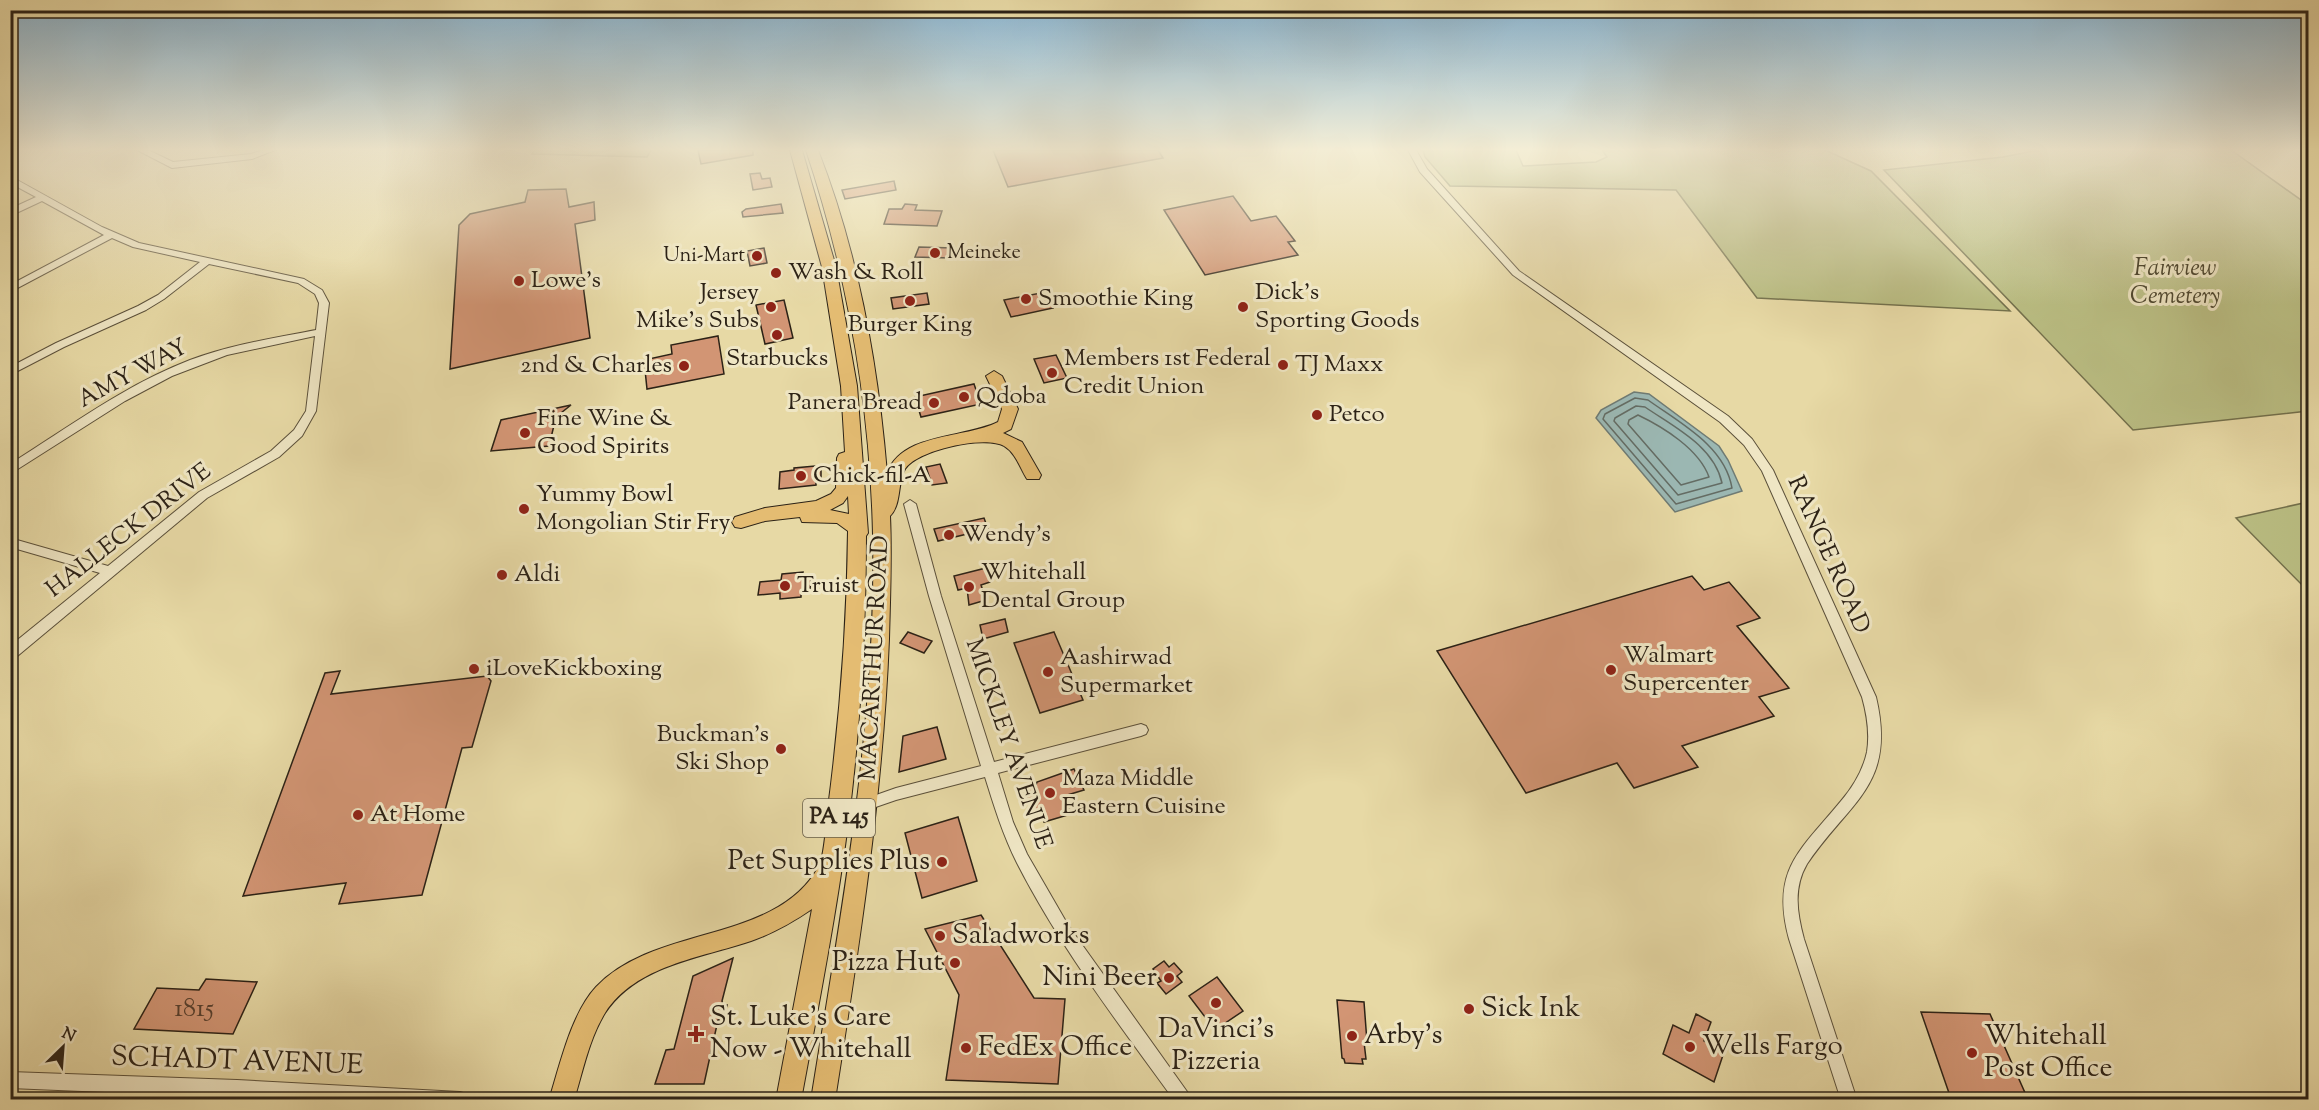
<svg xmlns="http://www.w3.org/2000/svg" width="2319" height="1110" font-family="'Sorts Mill Goudy',serif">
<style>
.green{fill:#babe83;stroke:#73704c;stroke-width:1.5}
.water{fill:#9bb7b2;stroke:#6f7b74;stroke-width:1.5}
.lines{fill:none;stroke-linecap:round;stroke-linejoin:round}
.shore{stroke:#646c64;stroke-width:1.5}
.building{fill:#d29574;stroke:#2c2216;stroke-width:1.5}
.minor-casing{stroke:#5b503a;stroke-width:2}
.highway-casing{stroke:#2c2216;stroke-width:2}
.minor{fill:#efe6c4;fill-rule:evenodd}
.highway{fill:#e4bc72;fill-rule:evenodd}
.poi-dot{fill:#8f2418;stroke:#efe6c4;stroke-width:2}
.labels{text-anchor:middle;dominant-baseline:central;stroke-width:6;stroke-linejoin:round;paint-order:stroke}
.far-poi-label{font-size:20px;fill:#2c2216;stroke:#efe6c4;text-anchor:start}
.shield{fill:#efe6c4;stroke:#665d4a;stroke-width:1.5}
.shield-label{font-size:22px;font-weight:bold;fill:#2c2216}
.park-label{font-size:24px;font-style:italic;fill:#504931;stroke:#efe6c4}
.poi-label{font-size:24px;fill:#2c2216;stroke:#efe6c4;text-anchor:start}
.street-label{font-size:24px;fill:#2c2216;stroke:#efe6c4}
.near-number-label{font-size:26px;fill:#563f2e}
.near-poi-label{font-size:28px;fill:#2c2216;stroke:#efe6c4;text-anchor:start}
.near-street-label{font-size:28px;fill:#2c2216;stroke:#efe6c4}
</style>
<rect width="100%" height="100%" fill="#e7d9a5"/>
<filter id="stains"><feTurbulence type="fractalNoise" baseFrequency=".00333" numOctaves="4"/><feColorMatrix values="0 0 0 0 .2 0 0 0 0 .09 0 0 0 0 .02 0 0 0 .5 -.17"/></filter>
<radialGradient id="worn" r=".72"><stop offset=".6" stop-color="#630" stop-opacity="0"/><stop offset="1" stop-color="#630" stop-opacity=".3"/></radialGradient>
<!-- green -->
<g class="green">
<path d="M535,150H651L647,157L532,154Z"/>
<path d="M1423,150H1516L1523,166L1596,162L1607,157L1602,150H1825L1871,171L2010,311L1757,298L1676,190L1450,186L1425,157Z"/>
<path d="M2038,150H2231L2308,205V411L2133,430L1884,170L2003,157Z"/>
<path d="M2308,502V591L2236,518Z"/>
</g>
<!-- water -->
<path class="water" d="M1634,392L1649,394L1719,446L1728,460L1742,491L1675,512L1596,418L1601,410Z"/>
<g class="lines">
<!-- shore -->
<g class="shore">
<path d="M1635,398L1648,400C1680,423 1725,446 1732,488L1676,504L1603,419L1605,414Z"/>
<path d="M1636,406L1645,407C1674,427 1714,446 1722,483L1678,495L1614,421L1615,418Z"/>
<path d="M1638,415C1663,427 1699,449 1709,477L1681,485L1628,424L1629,420Z"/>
</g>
</g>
<!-- building -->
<g class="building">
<path d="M698,150H753V155L701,164Z"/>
<path d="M993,150H1158L1163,158L1008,187Z"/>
<path d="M760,173L762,179L770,178L772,187L753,190L750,174Z"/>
<path d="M894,181L896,190L845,199L842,190Z"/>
<path d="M566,189L569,207L594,202L595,220L575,224L590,338L450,369L459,225L470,214L525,202L528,190Z"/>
<path d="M1233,196L1251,221L1276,216L1295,241L1288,242L1298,255L1205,275L1164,210Z"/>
<path d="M781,204L783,213L743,217L742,212L746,209Z"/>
<path d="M905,204L917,205L915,210L942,211L937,226L884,224L889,209H902Z"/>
<path d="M919,247L953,248L951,258L915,257Z"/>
<path d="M764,248L767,263L750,266L747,251Z"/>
<path d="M1046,292L1053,308L1011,317L1004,300Z"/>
<path d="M927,293L929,304L893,309L891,298Z"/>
<path d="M784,300L793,338L765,344L756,305Z"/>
<path d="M718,336L724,374L647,389L644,360L672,354L671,345Z"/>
<path d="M1056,355L1067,378L1044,383L1034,359Z"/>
<path d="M974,384L981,404L921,417L915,397Z"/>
<path d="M571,405L556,417L549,446L491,451L501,420Z"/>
<path d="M940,464L947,483L932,485L926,467Z"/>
<path d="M815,466L816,470L821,469V481L816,482V485L779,489L780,472L794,470V468Z"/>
<path d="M984,518L988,529L938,541L934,529Z"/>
<path d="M986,568L990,582L981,585L986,600L969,605L967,588L958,590L954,576Z"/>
<path d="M803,572L802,577L808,576V579H811L810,589L807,592L801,593V597L780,599V593L758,595L760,582L781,580L782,574Z"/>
<path d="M1692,576L1704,590L1729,582L1760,618L1737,626L1789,688L1759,697L1774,716L1682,746L1698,767L1634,788L1617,763L1526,793L1437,651Z"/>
<path d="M1005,619L1008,632L983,639L980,625Z"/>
<path d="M908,632L932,641L924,653L900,643Z"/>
<path d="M1054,632L1083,700L1040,713L1014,643Z"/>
<path d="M340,671L331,694L487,676L491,681L472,747L462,748L422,895L339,904L346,883L243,896L325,673Z"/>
<path d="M937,727L946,759L899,772L903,736Z"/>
<path d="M1074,769L1084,790L1064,796L1071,814L1044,822L1042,815L1034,817L1024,789L1036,785L1037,782Z"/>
<path d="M958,817L977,881L922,898L905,833Z"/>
<path d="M981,915L1034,998L1065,999L1058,1084L946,1080L959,995L925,929Z"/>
<path d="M733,958L722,1001L723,1005H727L723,1019L718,1020L704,1084H655L666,1050L674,1049L693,976Z"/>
<path d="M1164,961L1169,967L1174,963L1182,972L1177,976L1182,982L1166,994L1157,983L1161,981L1153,969Z"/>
<path d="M1217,977L1243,1011L1215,1030L1189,996Z"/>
<path d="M206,979L257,982L233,1034L134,1029L157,988L199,990Z"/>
<path d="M1337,1000L1364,1002L1367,1042H1364L1366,1059H1362L1363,1064L1345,1063L1344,1059L1342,1058Z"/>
<path d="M1921,1012L1990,1014L2026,1095L1949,1093Z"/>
<path d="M1696,1014L1711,1022L1704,1041L1724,1052L1714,1082L1663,1054L1673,1025L1689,1033Z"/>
</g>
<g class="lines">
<!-- minor casing -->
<g class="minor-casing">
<g id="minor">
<path d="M137,150H148L173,162L251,154L263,150H275L252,159L172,168Z"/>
<path d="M1408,150H1416L1427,169L1519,271L1728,416L1752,439L1773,470L1876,697C1897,786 1849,801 1807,864C1793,888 1797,913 1804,939L1857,1100H1841L1789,939C1770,869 1801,850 1841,801C1853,787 1863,770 1867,752C1870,733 1867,715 1862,697L1762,471L1744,445L1720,422L1513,275L1420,172Z"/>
<path d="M10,176L102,227L139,243L304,279L322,290L329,303L316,411L302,436L279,457L207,498L15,658L10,659V646L100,573L10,547V538L108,566L199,492L271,451L294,430L306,411L315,336L227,355L172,376L125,401L10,474V464C69,427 125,385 190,360C230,345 274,338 316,330L319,303L315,294L298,283L209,264L164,299L146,310L64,347L10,375V367L56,343L138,306L158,295L200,262L133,247L112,238L10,292V285L104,235L42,201L10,216V209L36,197L10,183Z"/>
<path d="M910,500L916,504L941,596L994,762L1141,724L1146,726L1148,730L1146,734L1141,736L998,773L1013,822L1027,854L1068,925L1193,1100H1174C1118,1023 1060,947 1017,863C1003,835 994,806 985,777L896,800L867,810L862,808L860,804L862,800L896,788L981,766L929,596L904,504Z"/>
<path d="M10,1072L237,1080L460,1092L466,1094L468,1100H298L10,1088Z"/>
</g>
</g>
<!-- highway casing -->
<g class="highway-casing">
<g id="highway">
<path d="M790,150H802L836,267L857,386L868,533L866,536C866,605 863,672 857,741C847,861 823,981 801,1100H776L812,909C793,922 774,933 751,941C701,958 636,965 605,1013C589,1039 583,1071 574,1100H549C560,1065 571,1014 596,987C655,924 777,944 819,866C825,854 826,823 828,808C840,716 847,624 848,531L837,523L802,522L800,517L765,521L741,528L735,527L732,522L735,517L765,508L816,501L831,494L836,488L837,458L839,454L845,452L841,386L822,267ZM848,496L849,514L830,510L843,503Z"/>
<path d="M806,150H818C858,252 878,364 887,473C903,432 964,439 998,422L1002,409L986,376L994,371L1002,376L1018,409L1011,429L1003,433L1022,442L1041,475L1039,479H1027C1020,468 1016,453 1004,446C985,435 917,450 905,469C897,483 902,504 890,516C892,557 890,598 889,639C883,794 859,947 835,1100H811C841,913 877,723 873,534C870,403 847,273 806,150Z"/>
</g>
</g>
<!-- minor -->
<use href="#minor" class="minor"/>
<!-- highway -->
<use href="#highway" class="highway"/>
</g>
<!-- sky -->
<linearGradient id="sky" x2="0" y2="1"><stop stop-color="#89b5d2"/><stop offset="0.49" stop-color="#f4eed6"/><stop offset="1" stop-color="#f4eed6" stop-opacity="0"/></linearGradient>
<rect width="2319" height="305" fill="url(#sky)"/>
<!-- markers -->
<g class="poi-dot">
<circle cx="935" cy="253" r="6"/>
<circle cx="757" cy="256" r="6"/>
<circle cx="776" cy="273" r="6"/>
<circle cx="519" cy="281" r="6"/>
<circle cx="1026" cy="299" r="6"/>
<circle cx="910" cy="301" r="6"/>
<circle cx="771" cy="307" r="6"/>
<circle cx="1243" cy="307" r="6"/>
<circle cx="777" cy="335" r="6"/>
<circle cx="1283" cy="365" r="6"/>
<circle cx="684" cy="366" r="6"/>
<circle cx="1052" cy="373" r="6"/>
<circle cx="964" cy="397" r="6"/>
<circle cx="934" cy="403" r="6"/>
<circle cx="1317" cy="415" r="6"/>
<circle cx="525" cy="433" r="6"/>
<circle cx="801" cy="476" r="6"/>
<circle cx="524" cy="509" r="6"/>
<circle cx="949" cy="535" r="6"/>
<circle cx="502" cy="575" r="6"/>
<circle cx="785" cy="586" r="6"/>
<circle cx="969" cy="587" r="6"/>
<circle cx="474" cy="669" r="6"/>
<circle cx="1611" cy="670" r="6"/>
<circle cx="1048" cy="672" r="6"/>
<circle cx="781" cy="749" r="6"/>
<circle cx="1050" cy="793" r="6"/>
<circle cx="358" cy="815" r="6"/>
<circle cx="942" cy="862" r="6"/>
<circle cx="940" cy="936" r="6"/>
<circle cx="955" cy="963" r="6"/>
<circle cx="1169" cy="978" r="6"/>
<circle cx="1216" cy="1003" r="6"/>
<circle cx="1469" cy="1009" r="6"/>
<path d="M693 1025h6v6h6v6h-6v6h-6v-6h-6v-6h6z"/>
<circle cx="1352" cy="1036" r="6"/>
<circle cx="1690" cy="1047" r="6"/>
<circle cx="966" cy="1048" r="6"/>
<circle cx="1972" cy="1053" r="6"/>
</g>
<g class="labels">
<!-- far-poi labels -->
<g class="far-poi-label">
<text x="947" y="253">Meineke</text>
<text x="745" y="256" text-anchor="end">Uni-Mart</text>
</g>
<!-- shield labels -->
<rect class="shield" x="803" y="799" width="72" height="38" rx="4.5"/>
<g class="shield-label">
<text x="839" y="818">PA 145</text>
</g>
<!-- park labels -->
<g class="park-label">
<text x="2175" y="269">Fairview<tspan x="2175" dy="28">Cemetery</tspan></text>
</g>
<!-- poi labels -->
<g class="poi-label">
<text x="788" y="273">Wash &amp; Roll</text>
<text x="531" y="281">Lowe's</text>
<text x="759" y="293" text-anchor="end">Jersey<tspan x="759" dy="28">Mike's Subs</tspan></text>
<text x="1255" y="293">Dick's<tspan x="1255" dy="28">Sporting Goods</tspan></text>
<text x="1038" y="299">Smoothie King</text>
<text x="910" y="325" text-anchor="middle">Burger King</text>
<text x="777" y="359" text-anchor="middle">Starbucks</text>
<text x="1064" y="359">Members 1st Federal<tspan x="1064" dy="28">Credit Union</tspan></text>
<text x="1295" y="365">TJ Maxx</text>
<text x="672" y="366" text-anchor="end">2nd &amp; Charles</text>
<text x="976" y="397">Qdoba</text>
<text x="922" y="403" text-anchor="end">Panera Bread</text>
<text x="1329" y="415">Petco</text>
<text x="537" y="419">Fine Wine &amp;<tspan x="537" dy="28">Good Spirits</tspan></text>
<text x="813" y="476">Chick-fil-A</text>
<text x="536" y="495">Yummy Bowl<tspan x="536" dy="28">Mongolian Stir Fry</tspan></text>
<text x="961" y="535">Wendy's</text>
<text x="981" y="573">Whitehall<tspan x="981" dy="28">Dental Group</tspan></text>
<text x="514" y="575">Aldi</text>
<text x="797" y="586">Truist</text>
<text x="1623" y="656">Walmart<tspan x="1623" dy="28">Supercenter</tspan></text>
<text x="1060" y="658">Aashirwad<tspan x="1060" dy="28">Supermarket</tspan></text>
<text x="486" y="669">iLoveKickboxing</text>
<text x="769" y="735" text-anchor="end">Buckman's<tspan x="769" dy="28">Ski Shop</tspan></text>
<text x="1062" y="779">Maza Middle<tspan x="1062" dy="28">Eastern Cuisine</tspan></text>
<text x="370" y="815">At Home</text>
</g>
<!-- street labels -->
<g class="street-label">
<text transform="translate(133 374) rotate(-28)">AMY WAY</text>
<text transform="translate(129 531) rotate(-38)">HALLECK DRIVE</text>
<text transform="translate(1828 555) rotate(66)">RANGE ROAD</text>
<text transform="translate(875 658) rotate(-87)">MACARTHUR ROAD</text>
<text transform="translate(1008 744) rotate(71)">MICKLEY AVENUE</text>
</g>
<!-- near-number labels -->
<g class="near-number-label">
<text x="194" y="1009">1815</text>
</g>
<!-- near-poi labels -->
<g class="near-poi-label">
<text x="930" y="862" text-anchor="end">Pet Supplies Plus</text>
<text x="952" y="936">Saladworks</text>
<text x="943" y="963" text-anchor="end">Pizza Hut</text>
<text x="1157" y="978" text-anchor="end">Nini Beer</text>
<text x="1481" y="1009">Sick Ink</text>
<text x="710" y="1018">St. Luke's Care<tspan x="710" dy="32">Now - Whitehall</tspan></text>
<text x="1216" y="1030" text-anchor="middle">DaVinci's<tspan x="1216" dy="32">Pizzeria</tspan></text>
<text x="1364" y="1036">Arby's</text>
<text x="1984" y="1037">Whitehall<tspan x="1984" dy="32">Post Office</tspan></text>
<text x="1702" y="1047">Wells Fargo</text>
<text x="978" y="1048">FedEx Office</text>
</g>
<!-- near-street labels -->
<g class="near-street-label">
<text transform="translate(237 1062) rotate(2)">SCHADT AVENUE</text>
</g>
</g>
<!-- margin -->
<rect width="2319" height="1110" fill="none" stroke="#e7d9a5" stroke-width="36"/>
<rect x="12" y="12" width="2295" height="1086" fill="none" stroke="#2c2216" stroke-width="3"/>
<rect x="18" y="18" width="2283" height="1074" fill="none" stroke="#2c2216" stroke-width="1.5"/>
<!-- north arrow -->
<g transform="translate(63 1047) rotate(25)" stroke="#efe6c4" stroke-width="4.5" paint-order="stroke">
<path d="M0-4.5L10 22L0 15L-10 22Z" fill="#2c2216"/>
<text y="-9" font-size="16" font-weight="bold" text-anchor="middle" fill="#2c2216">N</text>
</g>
<rect width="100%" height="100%" filter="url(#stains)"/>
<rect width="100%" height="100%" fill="url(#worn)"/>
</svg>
